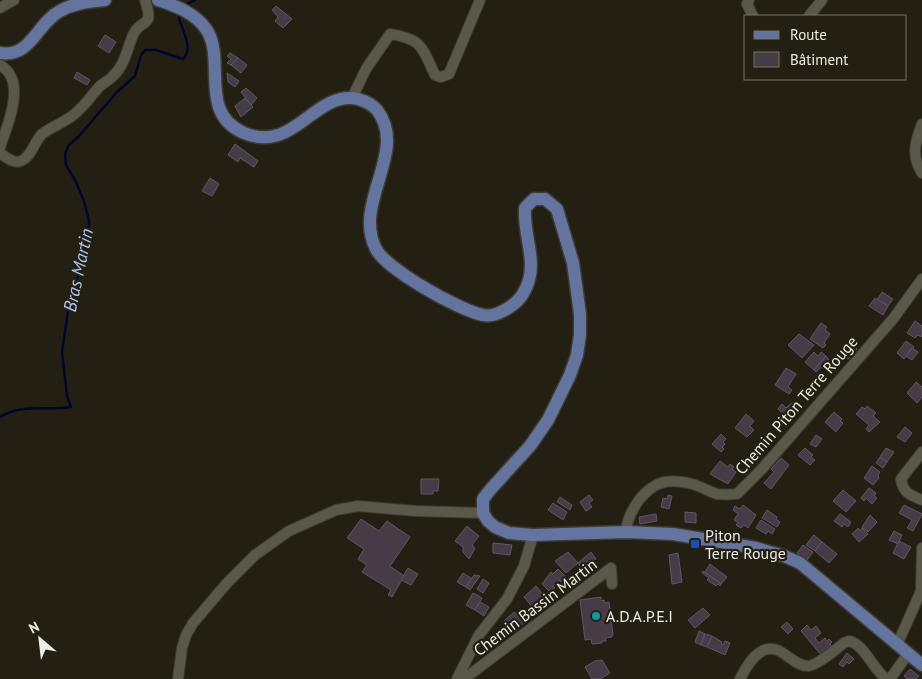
<svg xmlns="http://www.w3.org/2000/svg" width="922" height="679" font-family="'PT Sans',sans-serif">
<style>
.lines{fill:none;stroke-linecap:round;stroke-linejoin:round}
.stream{stroke:#00052d;stroke-width:2.5}
.building{fill:#463c48;stroke:#605662}
.minor-casing{stroke:#3e3b34;stroke-width:12}
.major-casing{stroke:#3e3b34;stroke-width:15}
.minor{stroke:#5a5849;stroke-width:10}
.major{stroke:#65749e;stroke-width:12}
.transit-dot{fill:#1a4fb4;stroke:#232013;stroke-width:2}
.culture-dot{fill:#0f9aa8;stroke:#232013;stroke-width:2}
.labels{text-anchor:middle;dominant-baseline:central;stroke-width:4.5;stroke-linejoin:round;paint-order:stroke}
.street-label{font-size:16px;fill:#eeede4;stroke:#232013}
.poi-label{font-size:16px;fill:#eeede4;stroke:#232013;text-anchor:start}
.water-label{font-size:18px;font-style:italic;fill:#b0c7f4;stroke:#232013}
</style>
<rect width="100%" height="100%" fill="#232013"/>
<g class="lines">
<!-- stream -->
<g class="stream">
<path d="M185,5L195,0"/>
<path d="M0,417C22,403 47,411 71,407L67,396L62,352L68,311L88,242L89,221L84,201L75,180L66,165L65,154L69,145L79,136L117,92L135,76L141,55L145,50H156L183,59C194,49 182,30 179,18L180,14"/>
</g>
</g>
<!-- building -->
<g class="building">
<path d="M276,6L292,19L283,28L275,21L278,17L272,10Z"/>
<path d="M105,35L116,42L109,53L98,46Z"/>
<path d="M230,53L238,58L231,65L227,63L231,59L227,56Z"/>
<path d="M238,58L247,65L241,73L231,65Z"/>
<path d="M77,72L90,80L87,85L74,78Z"/>
<path d="M227,73L239,81L235,87L228,82Z"/>
<path d="M246,88L257,98L251,105L241,92Z"/>
<path d="M245,98L253,107L241,117L235,106Z"/>
<path d="M235,144L258,161L254,167L240,158L238,162L228,155Z"/>
<path d="M210,178L219,184L212,196L202,191Z"/>
<path d="M882,292L893,299L888,306L877,300Z"/>
<path d="M875,298L888,306L883,315L869,306Z"/>
<path d="M915,321L922,326V335L921,337L918,335L915,338L907,333Z"/>
<path d="M821,323L827,327L825,330L830,334L824,343L826,345L823,348L810,339Z"/>
<path d="M799,334L814,345L802,358L788,345Z"/>
<path d="M849,341L857,349L848,359L839,351Z"/>
<path d="M906,341L914,347L904,359L897,353Z"/>
<path d="M912,348L918,352L912,360L906,356Z"/>
<path d="M814,352L818,356L821,352L826,356L814,370L805,362Z"/>
<path d="M826,356L829,360L816,372L814,370Z"/>
<path d="M786,368L796,374L788,387L792,390L789,394L775,385Z"/>
<path d="M916,382L922,387V397L917,403L907,393Z"/>
<path d="M793,402L800,407L797,410L795,408L787,417L778,409L782,404L786,408Z"/>
<path d="M867,406L876,413L873,416L880,422L869,432L866,429L869,425L856,414L862,407L865,409Z"/>
<path d="M834,412L842,419L840,421L843,423L836,432L825,422Z"/>
<path d="M746,414L754,421L750,426L754,430L747,437L735,428Z"/>
<path d="M905,427L912,433L905,442L897,437Z"/>
<path d="M721,434L726,439L723,442L725,444L722,447L724,449L721,452L712,444Z"/>
<path d="M816,435L822,439L816,447L810,444Z"/>
<path d="M805,448L813,455L811,457L815,460L810,465L798,455Z"/>
<path d="M886,448L894,452L887,462L880,457Z"/>
<path d="M880,457L887,462L883,468L876,463Z"/>
<path d="M781,458L789,465L771,489L764,483L774,472L771,469Z"/>
<path d="M720,461L728,467L730,464L734,467L732,469L736,472L728,484L710,474Z"/>
<path d="M872,466L880,472L878,475L879,478L873,485L864,478Z"/>
<path d="M421,479H439L438,491H433V494H421Z"/>
<path d="M869,488L876,493L874,496L877,498L872,504L866,498L864,501L861,498Z"/>
<path d="M843,490L856,501L846,512L833,501Z"/>
<path d="M589,495L593,500L589,503L592,507L586,511L580,502Z"/>
<path d="M668,495L672,496L669,509L661,507L663,498L667,499Z"/>
<path d="M560,497L572,505L570,510L557,502Z"/>
<path d="M553,503L567,512L563,520L548,510Z"/>
<path d="M743,505L756,515L748,528L744,525L741,528L736,525L738,522L734,520L738,514L733,510L735,506L740,509Z"/>
<path d="M904,505L922,514L913,531L907,528L912,520L899,513Z"/>
<path d="M767,510L777,517L776,519L780,522L777,527L762,518Z"/>
<path d="M685,512L696,513V523L685,522Z"/>
<path d="M656,514L657,521L640,524L639,517Z"/>
<path d="M840,514L851,522L848,527L844,524L842,527L834,521Z"/>
<path d="M870,515L877,522L868,532L862,527Z"/>
<path d="M361,519L379,531L387,521L410,537L390,566L404,576L392,597L388,595L391,590L362,572L367,565L358,559L364,549L347,538Z"/>
<path d="M761,520L775,529L772,534L768,531L766,534L756,528Z"/>
<path d="M467,526L479,536L472,545L475,548L469,559L463,552V547L455,541Z"/>
<path d="M858,528L860,531L862,528L868,534L859,542L852,534Z"/>
<path d="M894,531L902,535L898,544L889,540Z"/>
<path d="M814,535L822,542L815,551L806,545Z"/>
<path d="M899,541L911,547L904,559L893,553Z"/>
<path d="M822,542L837,554L829,563L815,551Z"/>
<path d="M493,543L512,545L510,555L493,553Z"/>
<path d="M803,545L813,552L807,560L797,553Z"/>
<path d="M568,552L578,563L566,573L555,561Z"/>
<path d="M591,552L596,559L583,570L578,563Z"/>
<path d="M678,553L682,582L672,584L669,555Z"/>
<path d="M710,564L727,577L721,584L705,572Z"/>
<path d="M408,568L418,574L411,585L401,580Z"/>
<path d="M558,569L566,577L561,582L559,580L553,586L555,588L550,592L542,584L551,572L553,574Z"/>
<path d="M703,571L721,584L720,586L718,584L716,586L707,580L709,578L702,573Z"/>
<path d="M463,573L472,579L466,587L457,582Z"/>
<path d="M474,575L480,576L470,590L466,587Z"/>
<path d="M483,579L489,583L483,593L477,589Z"/>
<path d="M536,586L547,599L535,610L524,597Z"/>
<path d="M473,593L482,598L475,610L466,605Z"/>
<path d="M601,597V601L604,600L605,603L609,602L613,635H612V637L605,638L606,641H602V643L592,644L591,639L585,640L580,600Z"/>
<path d="M480,602L489,607L484,616L475,610Z"/>
<path d="M703,608L710,615L695,628L688,620Z"/>
<path d="M514,612L518,615L521,612L528,619L513,632L504,621Z"/>
<path d="M787,622L793,629L788,634L781,627Z"/>
<path d="M807,625L811,630L816,626L821,633L815,638L819,643L825,638L827,641L829,639L832,642L830,644L832,647L822,656L801,631Z"/>
<path d="M699,631L705,634L701,645L695,642Z"/>
<path d="M705,634L712,636L707,647L701,645Z"/>
<path d="M712,636L722,642L721,644L723,645L725,641L730,643L725,655L707,647Z"/>
<path d="M847,653L854,659L849,664L847,662L843,667L839,664Z"/>
<path d="M602,660L610,673L600,679H592L585,667L595,661Z"/>
<path d="M910,669L919,676L916,679H907L904,676Z"/>
</g>
<g class="lines">
<!-- minor casing -->
<g class="minor-casing">
<g id="minor">
<path d="M749,0L747,4L753,16"/>
<path d="M0,8L14,0"/>
<path d="M809,16L822,0"/>
<path d="M0,65C3,67 7,70 9,73C22,92 7,127 0,147"/>
<path d="M352,98L366,69L390,34C423,39 422,48 435,75L441,77L449,74L480,0"/>
<path d="M922,124C915,142 911,156 922,173"/>
<path d="M0,153C5,157 14,164 21,161C32,156 34,142 42,134C51,127 63,123 72,116C82,109 90,98 98,88C102,83 109,81 113,76C125,65 127,49 133,35C141,17 155,30 145,0"/>
<path d="M922,452L901,479C903,493 910,495 922,500"/>
<path d="M626,532C626,522 633,508 639,500C654,481 668,478 692,484C700,486 708,491 717,494C723,495 731,494 737,494L761,470L893,319L922,279"/>
<path d="M897,645L921,591L922,548"/>
<path d="M178,679L182,648L186,635L193,623L227,583L255,555L289,531L336,510L358,506L416,511L483,513"/>
<path d="M457,679L479,635L507,599L524,566L533,535"/>
<path d="M464,679L611,568L612,584"/>
<path d="M740,679C746,667 757,647 773,649C779,649 785,655 790,658C796,662 801,666 808,666C818,665 836,649 844,643L849,641C864,644 873,669 886,679"/>
<path d="M890,679L908,654"/>
</g>
</g>
<!-- major casing -->
<g class="major-casing">
<g id="major">
<path d="M158,0C176,6 195,13 206,29C227,59 197,113 244,133C256,138 268,139 281,134C306,125 327,92 358,99C365,101 372,104 377,110C409,151 352,203 376,249C386,269 460,311 483,315C497,318 518,304 524,292C540,264 523,238 525,208L534,199H545L557,209L573,263L580,314V335L577,355L570,375L548,420L530,446L490,490L483,499V513L488,521L495,527L509,533L533,535L626,532L673,534L756,548L784,556L800,563L922,665"/>
<path d="M0,53C31,58 37,23 60,11C74,3 89,2 105,0"/>
</g>
</g>
<!-- minor -->
<use href="#minor" class="minor"/>
<!-- major -->
<use href="#major" class="major"/>
</g>
<!-- markers -->
<rect class="transit-dot" x="690" y="539" width="10" height="10" rx="2.5"/>
<circle class="culture-dot" cx="596" cy="616" r="5"/>
<g class="labels">
<!-- street labels -->
<g class="street-label">
<text transform="translate(796 405) rotate(-49)">Chemin Piton Terre Rouge</text>
<text transform="translate(535 607) rotate(-37)">Chemin Bassin Martin</text>
</g>
<!-- poi labels -->
<g class="poi-label">
<text x="705" y="535">Piton<tspan x="705" dy="18">Terre Rouge</tspan></text>
<text x="606" y="616">A.D.A.P.E.I</text>
</g>
<!-- water labels -->
<g class="water-label">
<text transform="translate(78 270) rotate(-78)">Bras Martin</text>
</g>
</g>
<!-- legend -->
<rect x="744" y="15" width="162" height="65" fill="#232013" stroke="#747267"/>
<rect x="754" y="31" width="25" height="8" fill="#65749e" stroke="#747267"/>
<text x="790" y="40" font-size="15" fill="#eeede4">Route</text>
<rect x="754" y="52" width="25" height="15" fill="#463c48" stroke="#747267"/>
<text x="790" y="65" font-size="15" fill="#eeede4">Bâtiment</text>
<!-- north arrow -->
<g transform="translate(40 639) rotate(332)" stroke="#232013" stroke-width="4" paint-order="stroke">
<path d="M0-4L9 19L0 12L-9 19Z" fill="#eeede4"/>
<text y="-8" font-size="14" font-weight="bold" text-anchor="middle" fill="#eeede4">N</text>
</g>
</svg>
